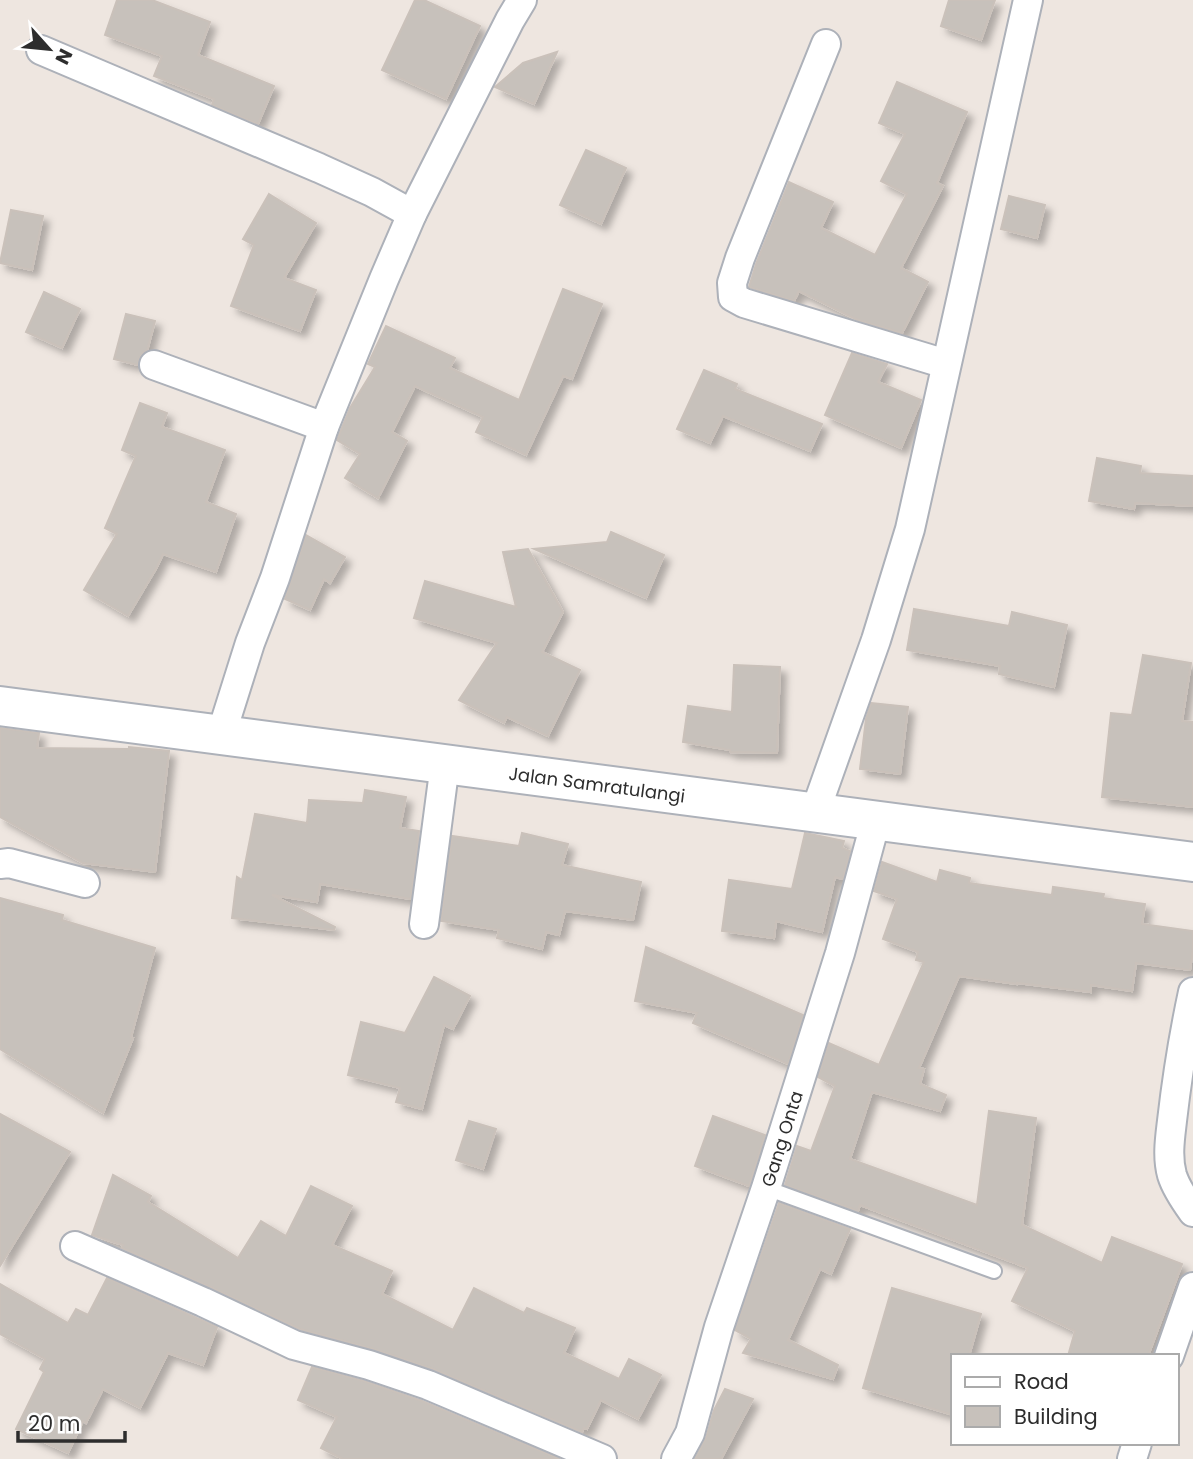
<svg xmlns="http://www.w3.org/2000/svg" width="1193" height="1459" font-family="Poppins,sans-serif">
<style>
.building{fill:#c7c1bb;stroke:#cac1ba;stroke-width:2;filter:url(#shadow)}
.lines{fill:none;stroke-linecap:round;stroke-linejoin:round}
.service-casing{stroke:#adb1b9;stroke-width:18}
.minor-casing{stroke:#adb1b9;stroke-width:32}
.secondary-casing{stroke:#adb1b9;stroke-width:42}
.service{stroke:#fff;stroke-width:14}
.minor{stroke:#fff;stroke-width:28}
.secondary{stroke:#fff;stroke-width:38}
.labels{text-anchor:middle;dominant-baseline:central;stroke-width:6;stroke-linejoin:round;paint-order:stroke}
.street-label{font-size:18px;fill:#2d2d2d;stroke:#fff}
</style>
<defs>
<filter id="shadow"><feDropShadow dx="6" dy="6" stdDeviation="3.5" flood-color="#0004"/></filter>
</defs>
<rect width="100%" height="100%" fill="#eee6e0"/>
<!-- building -->
<g class="building">
<path d="M117,0H152L210,22L198,55L274,86L258,124L212,105L214,99L154,76L162,56L105,35Z"/>
<path d="M415,0H424L480,26L446,99L382,70Z"/>
<path d="M949,0H995L981,40L941,26Z"/>
<path d="M557,52L534,104L495,87L523,63Z"/>
<path d="M897,82L967,112L937,183L943,186L901,268L928,282L902,333L858,320L799,291L794,301L749,287L756,264L789,182L833,202L821,228L875,255L907,194L881,181L905,134L879,123Z"/>
<path d="M586,150L626,168L601,224L560,205Z"/>
<path d="M269,194L316,223L284,278L316,290L300,331L231,306L254,245L243,239Z"/>
<path d="M1009,196L1045,205L1037,238L1001,229Z"/>
<path d="M11,210L43,216L32,270L0,263Z"/>
<path d="M563,289L602,304L572,379L563,376L526,455L476,432L483,417L415,386L392,432L407,441L378,498L345,478L360,454L337,440L350,408L375,367L368,364L386,326L455,358L450,368L519,400Z"/>
<path d="M44,292L80,309L62,348L26,332Z"/>
<path d="M126,314L155,321L147,351L143,353L139,359L138,365L114,359Z"/>
<path d="M852,353L887,364L878,382L921,400L901,448L825,415Z"/>
<path d="M704,370L737,384L735,389L822,424L810,451L723,416L710,443L677,429Z"/>
<path d="M140,403L167,413L162,427L225,450L206,502L236,514L216,572L163,554L157,567L128,616L84,590L117,534L105,528L136,456L122,450Z"/>
<path d="M1097,458L1141,466L1140,473L1193,476V506L1135,503L1134,509L1089,501Z"/>
<path d="M611,532L664,555L646,598L534,549L607,542Z"/>
<path d="M306,535L345,557L330,583L324,579L310,610L285,599Z"/>
<path d="M528,549L563,612L542,652L580,670L548,736L507,717L504,723L459,700L497,643L414,618L425,581L516,607L503,552Z"/>
<path d="M914,609L1009,626L1012,612L1067,625L1054,687L999,674L1000,666L907,650Z"/>
<path d="M1143,655L1191,663L1182,721L1193,722V807L1102,797L1111,713L1132,715Z"/>
<path d="M734,665L780,667L777,753L730,752V750L683,742L688,706L732,712Z"/>
<path d="M871,703L908,707L900,774L860,769L866,719Z"/>
<path d="M0,728L39,733L37,748L129,749V747L169,751L155,872L83,863L0,817Z"/>
<path d="M365,790L406,797L400,828L419,831L411,899L320,884L317,902L272,895L335,927L334,930L232,918L237,877L242,880L255,814L307,823L309,800L363,803Z"/>
<path d="M522,833L568,844L562,865L641,882L633,920L565,911L559,935L546,932L542,949L497,938L499,930L441,921L452,836L519,846Z"/>
<path d="M805,833L844,841L842,848L850,851L843,879L835,877L822,932L776,921L774,938L722,931L729,880L792,889Z"/>
<path d="M882,862L937,882L940,870L970,878L969,883L1052,895L1053,887L1104,894L1103,898L1145,904L1142,924L1193,931V950L1190,970L1136,963L1132,991L1091,985V992L1017,983V984L959,976L919,1068L924,1069L920,1084L946,1095L940,1111L872,1092L850,1159L977,1205L989,1111L1036,1118L1022,1225L1102,1263L1112,1237L1182,1264L1148,1356H1068L1075,1331L1012,1301L1028,1268L860,1205L858,1211L785,1185L797,1146L811,1151L835,1086L818,1077L829,1043L879,1065L924,962L916,960L918,952L883,939L897,899L874,891Z"/>
<path d="M0,898L63,915L62,920L155,948L131,1037L133,1038L103,1113L0,1049Z"/>
<path d="M646,947L803,1015L788,1064L693,1023L697,1013L635,1001Z"/>
<path d="M434,977L470,996L453,1029L444,1025L422,1109L396,1102L400,1088L348,1075L361,1022L405,1033Z"/>
<path d="M0,1114L70,1152L0,1266Z"/>
<path d="M713,1116L765,1135L749,1186L695,1166Z"/>
<path d="M469,1121L496,1129L483,1169L456,1160Z"/>
<path d="M113,1175L151,1196L148,1202L238,1258L261,1221L286,1236L311,1186L352,1206L332,1245L392,1271L382,1294L453,1330L474,1288L524,1313L527,1308L575,1328L564,1353L619,1379L629,1359L661,1375L638,1419L601,1400L587,1429L584,1428L582,1432L433,1369L373,1349L300,1329L210,1287L122,1248L123,1245L92,1235Z"/>
<path d="M779,1203L850,1229L831,1274L820,1269L788,1340L838,1365L833,1379L743,1353L751,1339L735,1330Z"/>
<path d="M107,1278L217,1327L203,1365L168,1353L140,1408L103,1389L86,1423L83,1421L68,1453L16,1429L44,1372L40,1369L45,1359L0,1334V1284L68,1323L76,1309L88,1315Z"/>
<path d="M892,1288L981,1314L969,1356H953V1415L863,1388Z"/>
<path d="M312,1367L364,1381L422,1401L560,1459H343L321,1448L337,1417L298,1400Z"/>
<path d="M725,1389L753,1399L721,1459H695L706,1438L714,1410Z"/>
</g>
<g class="lines">
<!-- service casing -->
<g class="service-casing">
<path id="service" d="M766,1188L994,1271"/>
</g>
<!-- minor casing -->
<g class="minor-casing">
<g id="minor">
<path d="M826,44L740,258L732,283L733,297L744,303L946,364"/>
<path d="M41,50L319,168L372,192L412,214L384,279L324,427L275,578L250,643L221,735"/>
<path d="M412,214L510,20L522,0"/>
<path d="M154,365L324,427"/>
<path d="M815,812L876,640L910,529L1028,0"/>
<path d="M0,864L9,863L85,883"/>
<path d="M424,924L445,764"/>
<path d="M1193,992C1184,1034 1177,1077 1172,1121C1170,1138 1167,1157 1172,1175C1176,1188 1185,1201 1193,1212"/>
<path d="M75,1246L203,1302L294,1345L369,1365L428,1385L602,1459"/>
<path d="M1169,1356L1193,1287"/>
<path id="s1" d="M676,1459L690,1433L719,1327L766,1188L840,953L876,820"/>
<path d="M1132,1459L1137,1443"/>
</g>
</g>
<!-- secondary casing -->
<g class="secondary-casing">
<g id="secondary">
<path id="s2" d="M0,706L1193,862"/>
</g>
</g>
<!-- service -->
<use href="#service" class="service"/>
<!-- minor -->
<use href="#minor" class="minor"/>
<!-- secondary -->
<use href="#secondary" class="secondary"/>
</g>
<g class="labels">
<!-- street labels -->
<g class="street-label">
<text stroke="none"><textPath href="#s2" startOffset="602">Jalan Samratulangi</textPath></text>
<text stroke="none"><textPath href="#s1" startOffset="338">Gang Onta</textPath></text>
</g>
</g>
<!-- legend -->
<rect x="951" y="1354" width="228" height="91" fill="#ffffff" stroke="#ababab" stroke-width="2"/>
<rect x="965" y="1377" width="35" height="10" fill="#ffffff" stroke="#ababab" stroke-width="2"/>
<text x="1014" y="1389" font-size="21" fill="#2d2d2d">Road</text>
<rect x="965" y="1406" width="35" height="21" fill="#c7c1bb" stroke="#ababab" stroke-width="2"/>
<text x="1014" y="1424" font-size="21" fill="#2d2d2d">Building</text>
<!-- north arrow -->
<g transform="translate(49 49) rotate(117)" stroke="#ffffff" stroke-width="5" paint-order="stroke">
<path d="M0-5L12 26L0 18L-12 26Z" fill="#2d2d2d"/>
<text y="-10" font-size="19" font-weight="bold" text-anchor="middle" fill="#2d2d2d">N</text>
</g>
<!-- scale -->
<path d="M18 1431v10h107v-10" fill="none" stroke="#2d2d2d" stroke-width="3.5"/>
<text x="28" y="1431" font-size="21" fill="#2d2d2d" stroke="#ffffff" stroke-width="5" paint-order="stroke">20 m</text>
</svg>
